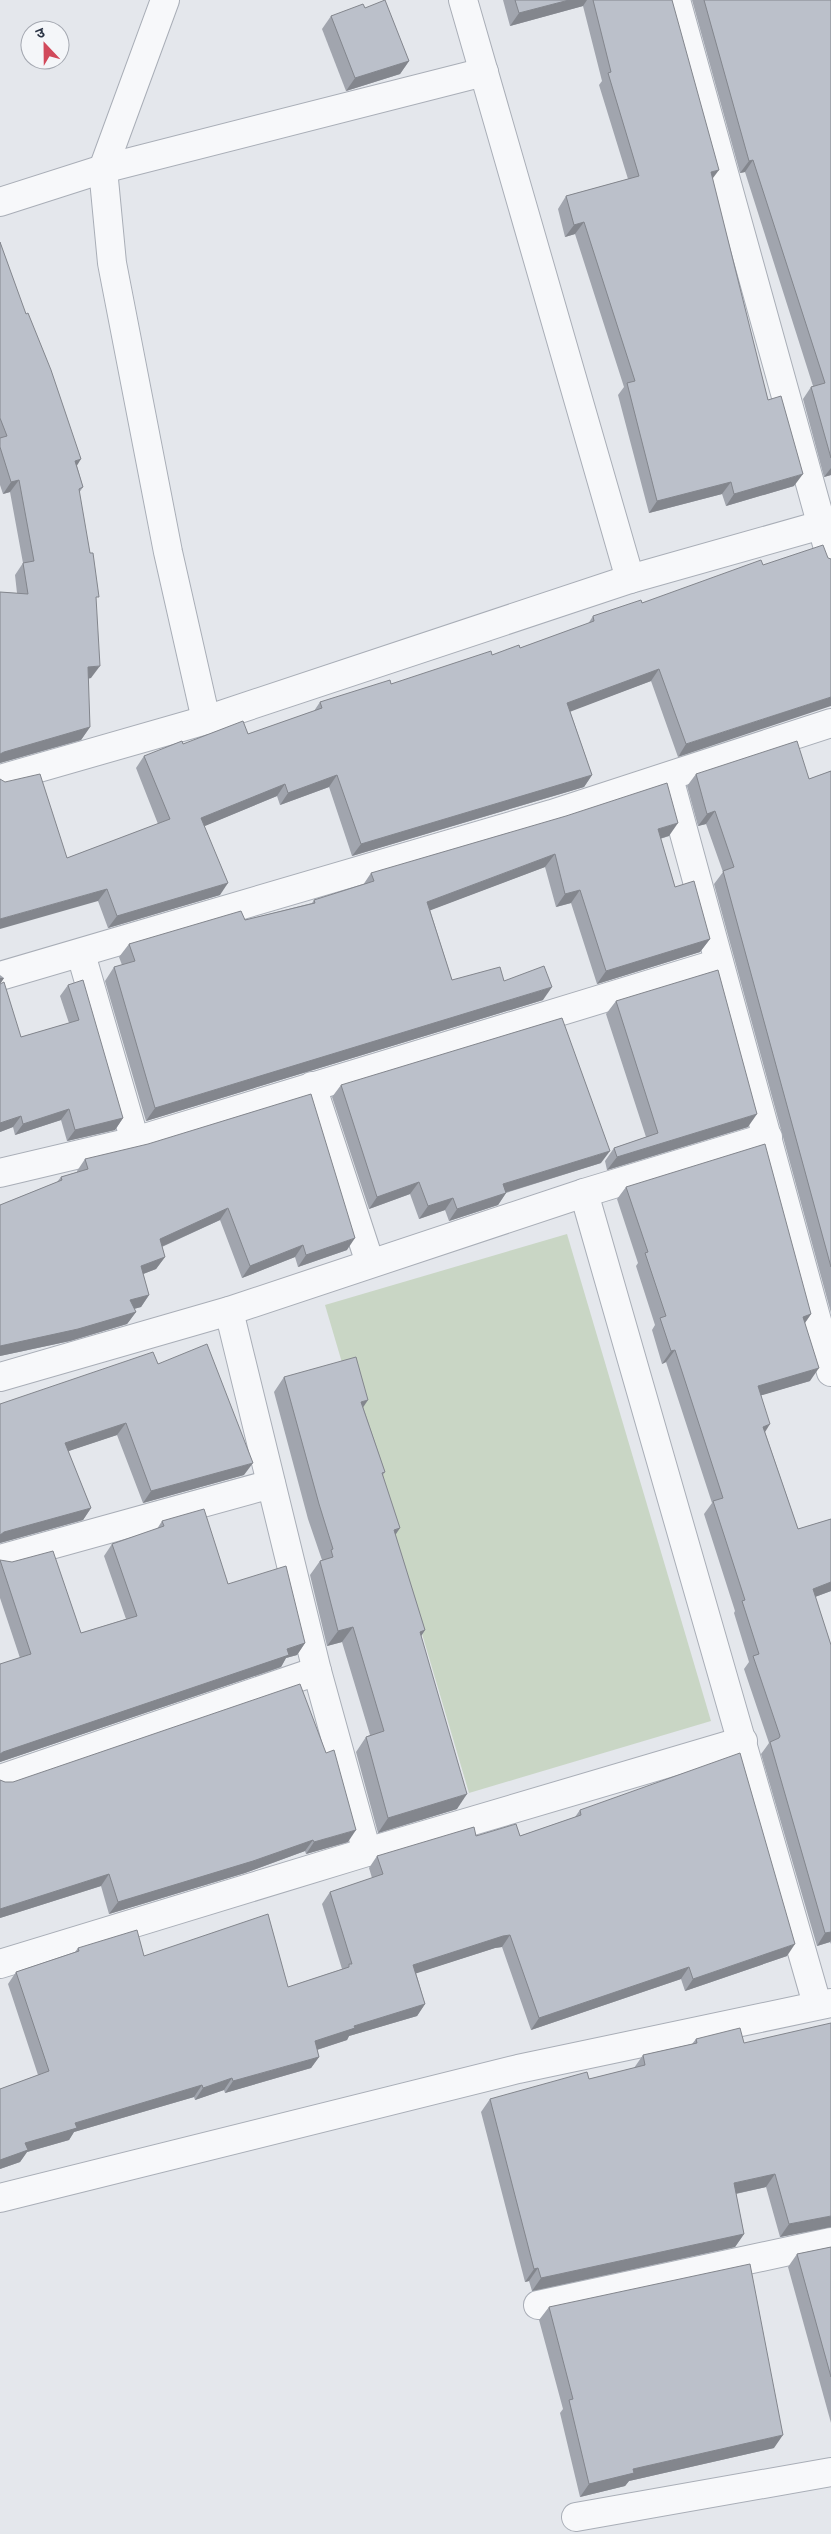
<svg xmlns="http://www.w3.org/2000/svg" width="831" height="2534" font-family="'Asap Condensed','Noto Sans Devanagari',sans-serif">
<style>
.green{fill:#c9d6c5}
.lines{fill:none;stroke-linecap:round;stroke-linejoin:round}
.minor-casing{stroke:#a9aeb7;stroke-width:30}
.minor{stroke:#f7f8fa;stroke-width:28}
.wall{fill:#a1a5ae}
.shaded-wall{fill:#83868d}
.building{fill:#bbc0ca;stroke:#83868d}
</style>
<rect width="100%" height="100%" fill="#e4e7ec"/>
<!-- green -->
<path class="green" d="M567,1234L711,1721L469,1793L325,1305Z"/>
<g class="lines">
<!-- minor casing -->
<g class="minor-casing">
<g id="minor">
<path d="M165,0L103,169L112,263L168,552L206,720"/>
<path d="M463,0L630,579"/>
<path d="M676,0L831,559"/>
<path d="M0,202L103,169L484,72"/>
<path d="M669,778L831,1372"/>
<path d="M0,779L206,720L630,579L821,525"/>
<path d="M81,954L135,1141"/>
<path d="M0,976L552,814L831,723"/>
<path d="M312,1086L370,1263"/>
<path d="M0,1173L135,1141L719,963"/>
<path d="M584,1193L817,2004"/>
<path d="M229,1311L317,1671L367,1852"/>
<path d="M0,1377L229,1311L584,1193L768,1137"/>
<path d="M0,1559L271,1484"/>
<path d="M0,1779L317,1671"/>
<path d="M0,1964L367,1852L743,1741"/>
<path d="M0,2198L518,2069L831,2003"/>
<path d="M538,2305L831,2242"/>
<path d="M576,2517L831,2472"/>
</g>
</g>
<!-- minor -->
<use href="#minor" class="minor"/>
</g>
<!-- wall -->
<g class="wall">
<path d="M503,0H672L712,178L768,400L794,486L726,506L722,494L649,513L618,395L624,387L575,234L565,237L558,209L566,196L628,179L599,85L602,81L583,6L510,26Z"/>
<path d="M692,0H831V475L824,477L803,399L811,387L813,386L745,172L740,173Z"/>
<path d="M365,8L409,61L400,74L346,91L322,29L331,16Z"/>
<path d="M0,242L77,466L83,487L79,493L96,601L91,678L88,679L90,727L81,740L0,763V592L17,593L15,575L23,563L10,492L3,494L0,485Z"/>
<path d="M828,558L678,757L651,681L570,711L592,775L584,787L352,856L329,787L280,805L277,796L204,826L220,895L108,928L98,901L67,858L158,824L136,768L144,756L183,744L248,734L314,711L320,702L391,684L520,648L588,624L593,616L642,603L763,565Z"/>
<path d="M831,771V1313L714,884L723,872L706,824L698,826L687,786L696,774L809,779Z"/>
<path d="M669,836L660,839L675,887L710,939L700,952L597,984L571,903L556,907L545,867L430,910L452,980L504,981L543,1000L146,1121L105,981L114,967L122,965L119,957L129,944L245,920L312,903L314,900L363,885L371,873Z"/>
<path d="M0,975L4,978L0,984L21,1037L69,1023L60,996L68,985L123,1118L115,1130L67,1141L61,1120L15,1135L13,1127L0,1132Z"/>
<path d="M616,1001L748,1127L607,1170L605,1161L614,1148L646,1137L606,1014Z"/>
<path d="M341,1085L601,1163L506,1193L498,1205L449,1221L445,1210L419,1219L410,1194L369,1209L332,1097Z"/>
<path d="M85,1159L347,1250L298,1267L295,1257L242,1278L220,1220L162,1247L165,1257L156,1269L143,1274L149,1295L141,1307L134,1309L136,1312L127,1324L70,1341L0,1356V1205L57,1182L61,1177L77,1172V1171Z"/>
<path d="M626,1187L811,1314L805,1323L810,1381L761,1395L765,1432L798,1529L831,1519V1591L815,1597L831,1645V1944L830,1942L817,1946L761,1754L769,1743L744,1669L749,1662L734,1613L735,1611L704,1514L712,1503L666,1362L662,1364L652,1330L655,1325L636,1266L638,1263L617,1199Z"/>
<path d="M158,1364L244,1475L143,1503L117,1435L68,1451L91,1508L83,1520L0,1543V1404Z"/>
<path d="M284,1377L363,1407L385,1472L383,1475L395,1535L425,1630L421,1636L457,1809L378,1833L356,1752L366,1737L370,1735L342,1642L327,1646L310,1575L320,1561L322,1560L308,1519L274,1392Z"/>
<path d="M162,1521L228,1584L305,1643L297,1655L286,1658L281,1667L0,1762V1664L20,1658L0,1598V1560L81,1633L126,1619L104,1556L112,1544L157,1529Z"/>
<path d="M0,1780L5,1782L348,1842L306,1854L305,1851L245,1873L109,1914L101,1886L0,1918Z"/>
<path d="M580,1810L787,1956L685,1991L681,1979L531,2030L502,1947L495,1948L416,1973L425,2004L417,2016L349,2036L347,2040L317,2050L319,2057L311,2068L225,2093L224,2090L195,2100L194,2097L74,2132L69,2140L27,2152L20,2162L0,2169V2089L38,2075L8,1984L16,1972L75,1952L78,1948L144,1956L288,1987L342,1969L322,1904L330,1892L372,1878L369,1868L377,1856L476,1836H520L575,1817Z"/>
<path d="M696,2039L744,2043L831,2227L780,2237L766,2187L736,2194L744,2234L735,2247L532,2291L529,2281L525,2282L481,2112L490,2099L589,2079L634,2068L643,2055L692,2044Z"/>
<path d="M831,2247V2423L788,2267L797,2254Z"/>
<path d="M549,2307L774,2448L629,2481L625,2486L580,2497L560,2413L563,2409L539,2320Z"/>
</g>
<!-- shaded-wall -->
<g class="shaded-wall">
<path d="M569,0H587L583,6L510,26L519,13Z"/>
<path d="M409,61L400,74L346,91L355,78Z"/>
<path d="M753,160L745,172L740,173L749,161Z"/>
<path d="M719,170L710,182L711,172Z"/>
<path d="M584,222L575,234L565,237L574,225Z"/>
<path d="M81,459L73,472L75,461Z"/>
<path d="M831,468V475L824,477Z"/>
<path d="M803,474L794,486L726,506L734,494Z"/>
<path d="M19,480L10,492L3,494L11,482Z"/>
<path d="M731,482L722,494L649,513L657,501Z"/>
<path d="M100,666L91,678L79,679L88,667Z"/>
<path d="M659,669L651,681L559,716L567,703Z"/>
<path d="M831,697V706L678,757L686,744Z"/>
<path d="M90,727L81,740L0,763V754L4,752Z"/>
<path d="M337,775L329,787L280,805L288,793Z"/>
<path d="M592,775L584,787L352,856L361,844Z"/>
<path d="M285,784L277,796L193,831L201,818Z"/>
<path d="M715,811L706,824L698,826L707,814Z"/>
<path d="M678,823L669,836L648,842L658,829Z"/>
<path d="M555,854L545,867L418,915L427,902Z"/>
<path d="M228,883L220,895L108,928L117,916Z"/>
<path d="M107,889L98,901L0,929V919Z"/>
<path d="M580,890L571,903L556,907L565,894Z"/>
<path d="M710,939L700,952L597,984L606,971Z"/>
<path d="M0,978H4L0,984Z"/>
<path d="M552,987L543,1000L146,1121L155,1108Z"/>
<path d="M69,1109L61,1120L15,1135L23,1124Z"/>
<path d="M757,1114L748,1127L607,1170L617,1157Z"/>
<path d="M21,1116L13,1127L0,1132V1123Z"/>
<path d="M123,1118L115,1130L67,1141L75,1130Z"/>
<path d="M610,1151L601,1163L494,1196L503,1184Z"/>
<path d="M419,1182L410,1194L369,1209L377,1197Z"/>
<path d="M506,1193L498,1205L449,1221L457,1209Z"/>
<path d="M453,1198L445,1210L419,1219L428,1206Z"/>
<path d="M228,1208L220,1220L152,1251L160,1239Z"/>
<path d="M355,1238L347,1250L298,1267L306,1255Z"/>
<path d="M303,1245L295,1257L242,1278L250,1266Z"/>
<path d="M165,1257L156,1269L133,1278L141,1266Z"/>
<path d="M149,1295L141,1307L122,1312L130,1300Z"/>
<path d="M136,1312L127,1324L70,1341L0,1356V1346Z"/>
<path d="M811,1314L802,1327L803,1317Z"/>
<path d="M675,1350L666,1362L662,1364L671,1351Z"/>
<path d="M819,1368L810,1381L749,1399L758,1386Z"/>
<path d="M368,1400L358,1415L361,1402Z"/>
<path d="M126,1423L117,1435L57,1455L65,1443Z"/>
<path d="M770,1424L762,1437L763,1427Z"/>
<path d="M253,1463L244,1475L143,1503L151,1491Z"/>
<path d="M91,1508L83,1520L0,1543V1535L4,1532Z"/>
<path d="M400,1528L390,1543L394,1530Z"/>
<path d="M831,1582V1591L804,1601L813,1589Z"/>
<path d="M353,1627L342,1642L327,1646L338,1631Z"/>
<path d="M425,1630L415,1645L420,1632Z"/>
<path d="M305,1643L297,1655L286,1658L281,1667L0,1762V1754L3,1752L287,1649Z"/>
<path d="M467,1794L457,1809L378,1833L388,1818Z"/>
<path d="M356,1830L348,1842L306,1854L314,1842Z"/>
<path d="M313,1840L305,1851L245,1873L109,1914L118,1902Z"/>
<path d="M109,1874L101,1886L0,1918V1909Z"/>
<path d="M831,1932V1940L830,1942L817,1946L825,1933Z"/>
<path d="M510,1935L502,1947L495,1948L405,1977L413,1965L503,1936Z"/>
<path d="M795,1944L787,1956L685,1991L693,1979Z"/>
<path d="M689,1967L681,1979L531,2030L539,2018Z"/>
<path d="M425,2004L417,2016L349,2036L347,2040L307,2053L315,2041L354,2026Z"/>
<path d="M319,2057L311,2068L225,2093L233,2081Z"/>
<path d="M232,2078L224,2090L195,2100L203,2088Z"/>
<path d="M202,2085L194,2097L74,2132L69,2140L27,2152L20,2162L0,2169V2160L25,2143L75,2123Z"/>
<path d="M775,2174L766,2187L725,2196L734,2183Z"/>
<path d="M831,2216V2227L780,2237L789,2224Z"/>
<path d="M744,2234L735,2247L532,2291L541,2278Z"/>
<path d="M538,2268L529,2281L525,2282L534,2269Z"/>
<path d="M783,2435L774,2448L629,2481L625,2486L580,2497L589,2484L633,2469Z"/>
</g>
<!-- building -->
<g class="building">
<path d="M385,0L409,61L355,78L331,16L363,4L365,8Z"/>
<path d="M515,0H569L519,13Z"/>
<path d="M593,0H672L719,170L711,172L768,400L781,396L803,474L734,494L731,482L657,501L627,383L635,381L584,222L574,225L566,196L639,176L608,73L611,72Z"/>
<path d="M704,0H831V458L811,387L825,383L753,160L749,161Z"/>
<path d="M0,242L26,314L28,313L51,370L81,459L75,461L83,487L79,489L90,553H93L99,597H96L100,666L88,667L90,727L4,752L0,754V592L28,594L23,563L34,561L19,480L11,482L0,447V438L7,436L0,418Z"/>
<path d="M823,545L828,558L831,559V697L686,744L659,669L567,703L592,775L361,844L337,775L288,793L285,784L201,818L228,883L117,916L107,889L0,919V779L5,782L40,774L67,858L170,819L144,756L182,741L183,744L243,721L248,734L322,708L320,702L390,680L391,684L491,651L492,655L519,645L520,648L594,621L593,616L641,600L642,603L761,560L763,565Z"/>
<path d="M797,741L809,779L831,771V1267L723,871L734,867L715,811L707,814L696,774Z"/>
<path d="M667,783L678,823L658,829L675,887L694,881L710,939L606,971L580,890L565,894L555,854L427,902L452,980L500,967L504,981L544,966L552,987L155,1108L114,967L135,961L129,944L241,911L245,920L315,903L314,900L374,881L371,873L566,816Z"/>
<path d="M718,970L757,1114L617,1157L614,1148L658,1133L616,1001Z"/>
<path d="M83,980L123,1118L75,1130L69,1109L23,1124L21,1116L0,1123V984L4,982L21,1037L79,1020L68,985Z"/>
<path d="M562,1018L610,1151L503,1184L506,1193L457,1209L453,1198L428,1206L419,1182L377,1197L341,1085Z"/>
<path d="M311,1094L355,1238L306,1255L303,1245L250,1266L228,1208L160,1239L165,1257L141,1266L149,1295L130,1300L136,1312L78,1329L0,1346V1205L62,1180L61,1177L88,1169L85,1159L148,1144Z"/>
<path d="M765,1144L811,1314L803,1317L819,1368L758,1386L770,1424L763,1427L798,1529L831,1519V1582L813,1589L831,1645V1932L825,1933L770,1742L779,1738L780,1736L753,1656L759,1654L742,1601L745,1600L713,1501L723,1498L675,1350L671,1351L660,1318L666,1316L645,1253L648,1252L626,1187Z"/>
<path d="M207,1344L253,1463L151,1491L126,1423L65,1443L91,1508L4,1532L0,1535V1404L153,1352L158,1364Z"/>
<path d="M356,1357L368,1400L361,1402L385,1472L382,1473L400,1528L394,1530L425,1630L420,1632L467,1794L388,1818L366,1737L384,1731L353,1627L338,1631L320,1561L333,1557L331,1550L333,1549L319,1504L284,1377Z"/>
<path d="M204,1509L228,1584L286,1566L305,1643L287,1649L289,1655L3,1752L0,1754V1664L31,1654L0,1560L12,1562L53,1551L81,1633L137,1616L112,1544L164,1526L162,1521Z"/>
<path d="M300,1684L326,1753L334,1750L356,1830L314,1842L313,1840L253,1861L118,1902L109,1874L0,1909V1780L5,1782H13Z"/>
<path d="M740,1753L795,1944L693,1979L689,1967L539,2018L510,1935L503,1936L413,1965L425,2004L354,2026L355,2028L315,2041L319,2057L233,2081L232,2078L203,2088L202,2085L75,2123L77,2128L25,2143L28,2150L0,2160V2089L49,2071L16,1972L79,1951L78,1948L137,1930L144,1956L268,1914L288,1987L349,1967V1964H352L330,1892L383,1874L377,1856L474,1827L476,1836L516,1824L520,1836L581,1815L580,1810Z"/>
<path d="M831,2023V2216L789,2224L775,2174L734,2183L744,2234L541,2278L538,2268L534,2269L490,2099L587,2072L589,2079L645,2065L643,2055L697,2043L696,2039L740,2028L744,2043Z"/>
<path d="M831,2247V2377L797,2254Z"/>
<path d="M750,2264L783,2435L633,2469L634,2473L589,2484L569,2400L573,2399L549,2307Z"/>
</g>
<!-- north arrow -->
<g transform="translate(45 45) rotate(338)"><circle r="24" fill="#f4f6f9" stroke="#a4a8b1"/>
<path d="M0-4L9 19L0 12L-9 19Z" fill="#d1495b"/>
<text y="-8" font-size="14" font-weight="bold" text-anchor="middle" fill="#2b3445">उ</text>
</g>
</svg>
